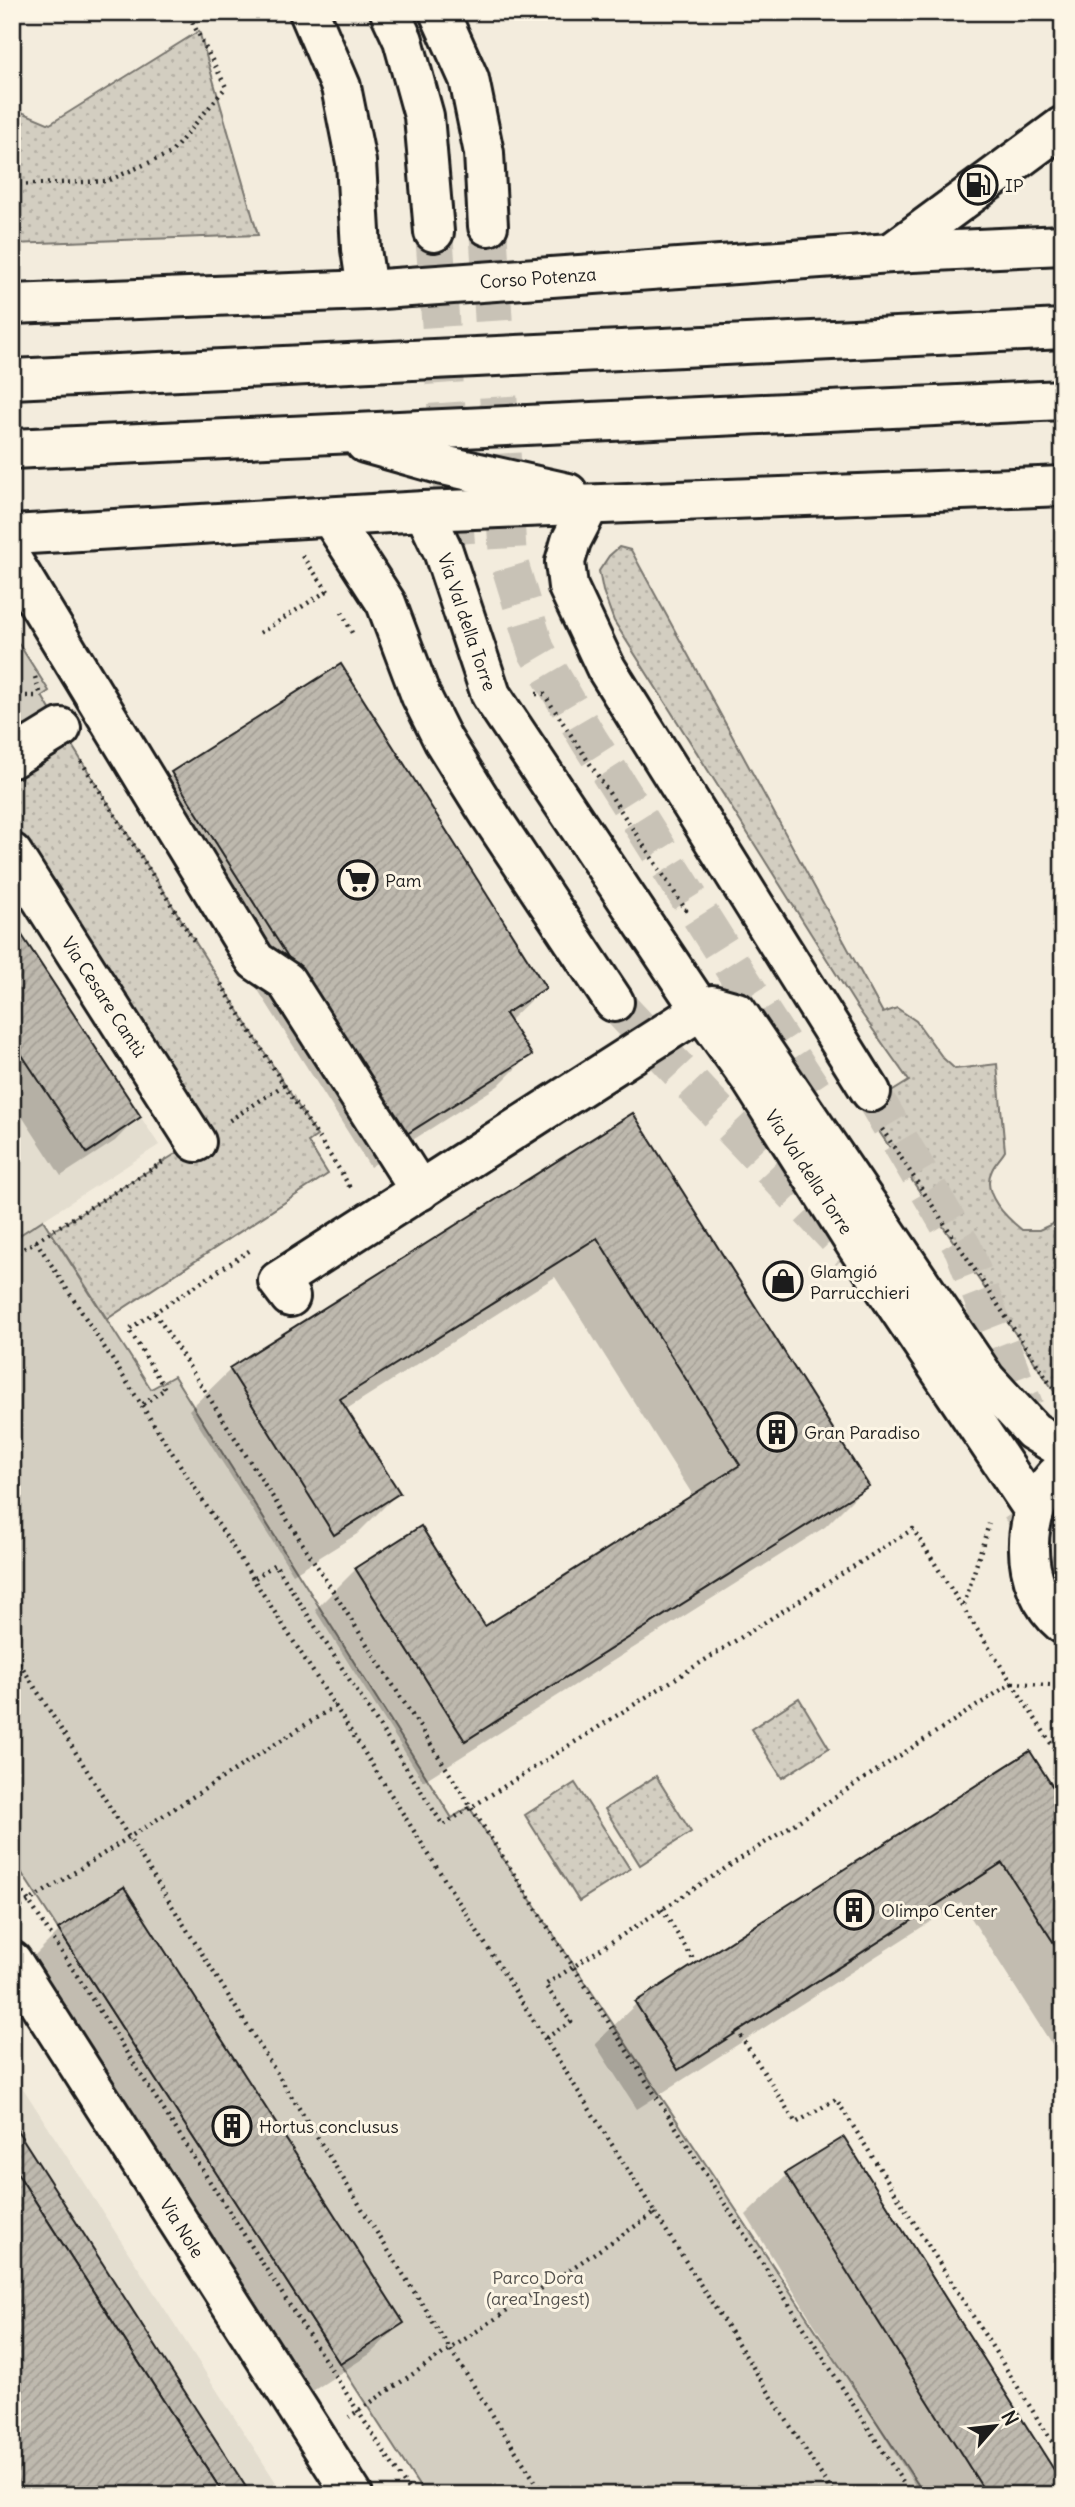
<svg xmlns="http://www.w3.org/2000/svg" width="1075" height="2507" font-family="Delius,sans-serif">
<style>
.built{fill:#e3ddcf}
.grass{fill:url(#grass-dots);stroke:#78756e;stroke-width:2}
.park{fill:#d3cec1;stroke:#78756e;stroke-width:2}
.shadow{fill:#0003}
.building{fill:url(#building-hatch);stroke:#1c1c1c;stroke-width:2}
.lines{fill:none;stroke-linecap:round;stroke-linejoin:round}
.major-tunnel{stroke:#c8c2b6;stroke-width:38;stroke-dasharray:38 19;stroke-linecap:butt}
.minor-casing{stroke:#1c1c1c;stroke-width:44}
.major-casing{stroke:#1c1c1c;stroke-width:44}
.path{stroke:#1c1c1c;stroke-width:4.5;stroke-dasharray:2 5;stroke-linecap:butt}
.minor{stroke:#fcf5e5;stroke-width:38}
.major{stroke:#fcf5e5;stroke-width:38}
.labels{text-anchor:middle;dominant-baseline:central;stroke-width:6;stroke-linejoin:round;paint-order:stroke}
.poi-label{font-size:18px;fill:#1c1c1c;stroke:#fcf5e5;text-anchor:start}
.street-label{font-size:18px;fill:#1c1c1c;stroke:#fcf5e5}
.park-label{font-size:18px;fill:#53514e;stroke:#fcf5e5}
</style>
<defs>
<pattern id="grass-dots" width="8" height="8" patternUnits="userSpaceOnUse" patternTransform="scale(1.75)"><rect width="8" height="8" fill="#d3cec1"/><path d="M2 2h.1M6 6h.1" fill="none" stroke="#b5b0a5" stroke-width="1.8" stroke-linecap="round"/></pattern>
<pattern id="building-hatch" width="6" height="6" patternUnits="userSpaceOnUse" patternTransform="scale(1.75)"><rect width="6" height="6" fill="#beb9ae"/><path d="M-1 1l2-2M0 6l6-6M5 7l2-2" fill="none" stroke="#a39e95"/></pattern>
</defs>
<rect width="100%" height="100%" fill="#f3ecdd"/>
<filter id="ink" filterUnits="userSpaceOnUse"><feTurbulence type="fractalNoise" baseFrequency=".0143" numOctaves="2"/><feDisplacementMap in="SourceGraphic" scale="14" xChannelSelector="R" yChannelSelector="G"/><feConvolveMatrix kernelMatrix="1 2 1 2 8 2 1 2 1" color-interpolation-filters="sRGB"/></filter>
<g filter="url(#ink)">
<!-- built -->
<g class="built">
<path d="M12,920L159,1145L12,1240Z"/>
<path d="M12,2071L284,2495H12Z"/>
</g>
<!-- grass -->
<g class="grass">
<path d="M199,31L258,235L12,244V108L50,124Z"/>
<path d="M619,547L631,550L883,1013L897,1008L916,1021L943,1058L955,1069L997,1064L1005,1151C1001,1158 995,1163 992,1170C980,1193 1006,1217 1022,1230H1039L1063,1219V1391L1056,1394L864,1109L909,1081L857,1007L614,621L603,591L599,571L609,556Z"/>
<path d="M61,728L317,1136L308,1142L328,1174L107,1319L51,1232L196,1141L12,853V758Z"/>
<path d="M799,1698L829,1748L782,1778L751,1729Z"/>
<path d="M656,1776L691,1832L640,1865L605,1809Z"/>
<path d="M575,1783L630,1869L579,1901L525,1815Z"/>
</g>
<!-- park -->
<g class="park">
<path d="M12,633L49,691L42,696L61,728L12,758Z"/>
<path d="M43,1220L151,1389L174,1376L452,1818L469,1807L925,2495H425L12,1858V1240Z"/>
</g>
<!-- shadow -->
<g class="shadow">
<path d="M341,667L543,988L508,1022L529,1055L498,1086L370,1167L141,805L172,774Z"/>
<path d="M12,923L139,1116L115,1141L61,1176L12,1101Z"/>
<path d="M632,1115L866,1486L825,1527L423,1781L315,1610L356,1569L485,1629L694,1497L555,1277L345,1410L398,1493L357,1534L293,1574L189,1410L230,1370Z"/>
<path d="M1029,1753L1063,1806V2062L961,1902L637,2109L595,2044L636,2004Z"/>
<path d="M59,1931L402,2323L370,2354L308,2394L28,1962Z"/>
<path d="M787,2175L1063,2495H921L746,2215Z"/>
</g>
<!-- building -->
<g class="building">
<path d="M341,664L546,988L505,1014L532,1055L402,1137L171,772Z"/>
<path d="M12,920L141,1117L87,1153L12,1040Z"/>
<path d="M633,1113L869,1486L465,1741L355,1568L421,1526L485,1626L740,1465L597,1238L340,1399L400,1493L334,1535L229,1368Z"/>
<path d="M1030,1751L1063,1803V1957L1002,1863L678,2070L635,2002Z"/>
<path d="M124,1887L404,2323L340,2364L58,1929Z"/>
<path d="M12,2122L251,2495H224L12,2165Z"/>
<path d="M844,2137L1063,2484V2495H987L785,2173Z"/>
<path d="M12,2165L224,2495H12Z"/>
</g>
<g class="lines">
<!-- major-tunnel -->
<g class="major-tunnel">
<path d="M488,226L508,559L536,650L589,740L767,1021L819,1100"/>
<path d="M434,232L456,544"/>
<path d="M614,1002L850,1252"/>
<path d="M871,1092L963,1248L1025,1408"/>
<path d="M1020,1508L1063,1573"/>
</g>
<!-- minor casing -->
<g class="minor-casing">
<g id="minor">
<path d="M891,253L1063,126"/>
<path d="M424,511L443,551L491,695L701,1010L752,1081L858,1248L1033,1509"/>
<path d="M12,560L252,955L256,961L286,981L420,1191"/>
<path d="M12,758L61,728"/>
<path d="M12,853L196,1142"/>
<path d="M290,1297L278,1281L701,1010L712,1005L737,1012L986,1380L1033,1431L1063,1449"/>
<path d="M1063,1469C1018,1506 1017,1586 1063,1624"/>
<path d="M12,1961L353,2495"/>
</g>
</g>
<!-- major casing -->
<g class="major-casing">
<g id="major">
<path d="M309,12L341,87L356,162L361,249L367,290"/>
<path d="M390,12L403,40L424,116L434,232"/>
<path d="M439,12L469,79L484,153L488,226"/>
<path d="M12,304L367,290L891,253L1063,245"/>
<path d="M12,379L1063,329"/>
<path d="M365,443L443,465L568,493"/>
<path d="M12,449L1063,400"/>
<path d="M589,506L571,541L565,562L568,587L606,668L871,1092"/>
<path d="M331,518L386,603L421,696L443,740L488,812L614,1002"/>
<path d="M12,535L424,511L1063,486"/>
</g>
</g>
<!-- path -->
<g class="path">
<path d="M12,185L107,181L171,153L226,87L187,12"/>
<path d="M302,556L330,594"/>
<path d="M342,612L353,635"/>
<path d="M260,633L327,591"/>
<path d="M35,677L41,695"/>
<path d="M536,694H544L686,910L681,909"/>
<path d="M12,696H36"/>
<path d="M81,761L194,941"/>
<path d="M221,984L284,1085L227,1122"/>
<path d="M284,1085L343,1175L349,1186L344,1188"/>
<path d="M882,1129L1060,1399"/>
<path d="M36,1241L163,1162"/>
<path d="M12,1256L36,1241L335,1706L12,1912"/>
<path d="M155,1313L911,2495"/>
<path d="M143,1404L165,1389L129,1329L252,1249"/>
<path d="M255,1578L275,1564L443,1825L913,1529L963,1608L989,1524"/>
<path d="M12,1651L450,2349L349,2417"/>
<path d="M1012,1683L1063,1762"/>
<path d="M1013,1683L1063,1686"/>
<path d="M335,1706L655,2213L450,2349L544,2495"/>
<path d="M12,1875L412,2495"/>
<path d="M662,1909L696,1964"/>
<path d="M737,2030L796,2123L836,2099L1063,2459"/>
<path d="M546,2038L571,2022L545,1985L1012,1683L963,1608"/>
<path d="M655,2213L834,2495"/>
<path d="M565,2495L570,2491L573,2495"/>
</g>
<!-- minor -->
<use href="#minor" class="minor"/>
<!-- major -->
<use href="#major" class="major"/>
</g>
</g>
<!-- icons -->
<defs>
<g id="fuel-ring" transform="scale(2.0125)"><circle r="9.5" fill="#fcf5e5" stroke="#1c1c1c" stroke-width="1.5"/><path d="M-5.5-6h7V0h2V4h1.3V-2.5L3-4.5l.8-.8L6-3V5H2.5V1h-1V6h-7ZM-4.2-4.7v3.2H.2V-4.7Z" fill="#1c1c1c"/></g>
<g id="supermarket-ring" transform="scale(2.0125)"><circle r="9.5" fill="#fcf5e5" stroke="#1c1c1c" stroke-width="1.5"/><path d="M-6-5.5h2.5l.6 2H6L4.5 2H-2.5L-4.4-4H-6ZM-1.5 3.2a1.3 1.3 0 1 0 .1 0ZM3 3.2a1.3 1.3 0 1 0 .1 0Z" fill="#1c1c1c"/></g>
<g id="shop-ring" transform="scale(2.0125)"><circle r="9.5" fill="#fcf5e5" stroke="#1c1c1c" stroke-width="1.5"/><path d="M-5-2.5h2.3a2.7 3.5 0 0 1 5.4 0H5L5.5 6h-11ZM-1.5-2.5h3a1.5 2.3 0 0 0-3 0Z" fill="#1c1c1c"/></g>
<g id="building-ring" transform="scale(2.0125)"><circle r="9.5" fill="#fcf5e5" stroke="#1c1c1c" stroke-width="1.5"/><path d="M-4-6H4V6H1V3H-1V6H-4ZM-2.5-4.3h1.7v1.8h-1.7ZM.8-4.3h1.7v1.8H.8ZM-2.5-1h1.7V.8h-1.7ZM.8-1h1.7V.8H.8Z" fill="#1c1c1c"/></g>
</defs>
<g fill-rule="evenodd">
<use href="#fuel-ring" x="978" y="185"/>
<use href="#supermarket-ring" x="358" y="880"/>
<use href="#shop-ring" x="783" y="1281"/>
<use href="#building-ring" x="777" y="1432"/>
<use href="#building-ring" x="854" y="1910"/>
<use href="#building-ring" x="232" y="2126"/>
</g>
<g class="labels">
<!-- poi labels -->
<g class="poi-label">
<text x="1005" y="185">IP</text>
<text x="385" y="880">Pam</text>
<text x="810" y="1271">Glamgió<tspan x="810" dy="21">Parrucchieri</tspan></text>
<text x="804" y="1432">Gran Paradiso</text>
<text x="881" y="1910">Olimpo Center</text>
<text x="259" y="2126">Hortus conclusus</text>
</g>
<!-- street labels -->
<g class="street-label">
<text transform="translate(538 278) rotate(-4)">Corso Potenza</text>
<text transform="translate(467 622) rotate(71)">Via Val della Torre</text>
<text transform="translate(104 997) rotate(57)">Via Cesare Cantù</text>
<text transform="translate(809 1172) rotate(57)">Via Val della Torre</text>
<text transform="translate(182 2228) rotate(58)">Via Nole</text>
</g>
<!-- park labels -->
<g class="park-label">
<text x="538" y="2277">Parco Dora<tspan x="538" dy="21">(area Ingest)</tspan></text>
</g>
</g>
<!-- margin -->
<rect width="1075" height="2507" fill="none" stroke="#fcf5e5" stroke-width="42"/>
<rect x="21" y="21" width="1033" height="2465" fill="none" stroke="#1c1c1c" stroke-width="2.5" filter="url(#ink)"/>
<!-- north arrow -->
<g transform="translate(995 2426) rotate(62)" stroke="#fcf5e5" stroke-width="5" paint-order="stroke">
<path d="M0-5L12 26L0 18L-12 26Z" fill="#1c1c1c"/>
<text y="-10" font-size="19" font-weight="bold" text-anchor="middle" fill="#1c1c1c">N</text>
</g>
</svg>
